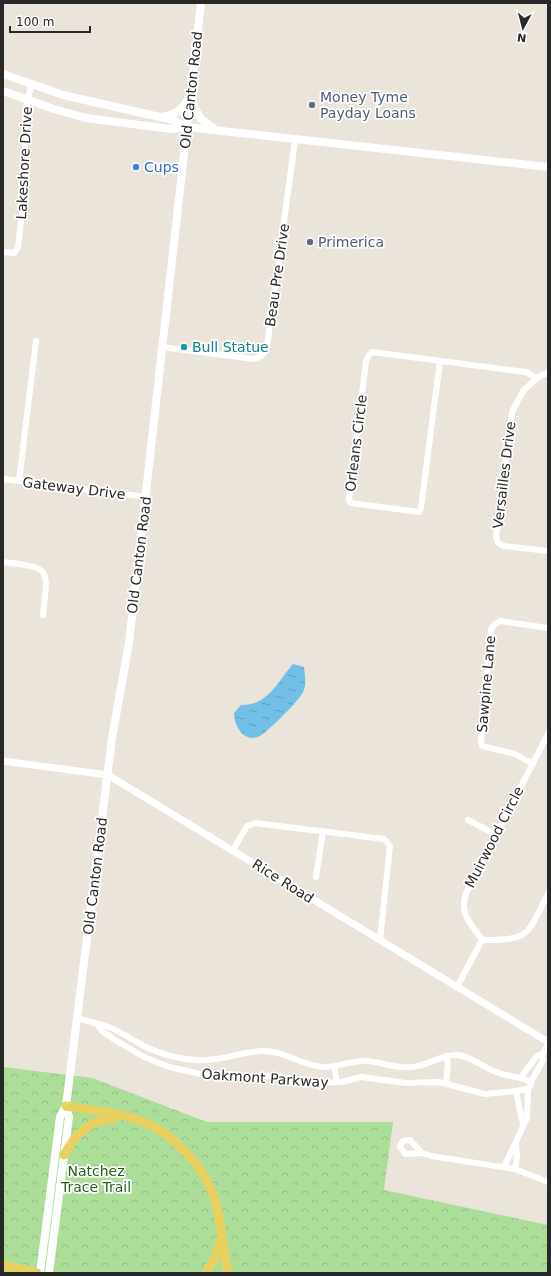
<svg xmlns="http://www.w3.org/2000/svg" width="551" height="1276" font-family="'DejaVu Sans',sans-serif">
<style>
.park{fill:url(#park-crowns)}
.water{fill:url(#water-ripples)}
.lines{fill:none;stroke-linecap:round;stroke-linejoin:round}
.minor{stroke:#fff;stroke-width:6}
.tertiary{stroke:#fff;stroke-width:7}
.secondary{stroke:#fff;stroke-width:8}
.primary{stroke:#e8d161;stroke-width:9}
.service-dot{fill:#5c6f8a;stroke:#fff;stroke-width:1.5}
.shop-dot{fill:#3f7fe0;stroke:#fff;stroke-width:1.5}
.culture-dot{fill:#0f9aa8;stroke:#fff;stroke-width:1.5}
.labels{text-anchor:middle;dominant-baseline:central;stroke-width:3.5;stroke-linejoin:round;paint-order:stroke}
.street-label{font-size:14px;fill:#282828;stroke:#fff}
.service-label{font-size:14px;fill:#4e5e75;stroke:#fff;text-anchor:start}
.shop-label{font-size:14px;fill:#366cbe;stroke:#fff;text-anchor:start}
.culture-label{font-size:14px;fill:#0d838f;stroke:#fff;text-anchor:start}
.park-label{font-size:14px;fill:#265f1d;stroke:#fff}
</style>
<defs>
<pattern id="park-crowns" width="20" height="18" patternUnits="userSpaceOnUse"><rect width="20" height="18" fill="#acde99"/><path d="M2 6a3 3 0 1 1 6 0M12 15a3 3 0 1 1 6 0" fill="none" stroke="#94be84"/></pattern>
<pattern id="water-ripples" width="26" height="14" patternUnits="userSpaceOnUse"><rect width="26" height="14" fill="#72c0e7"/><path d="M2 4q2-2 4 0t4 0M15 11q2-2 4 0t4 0" fill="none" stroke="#5e9cbb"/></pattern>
</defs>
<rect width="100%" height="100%" fill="#eae4da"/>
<!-- park -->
<path class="park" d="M3,1067L92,1078L207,1122H393L384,1190L548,1225V1273H3Z"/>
<!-- water -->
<path class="water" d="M293,664L304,667C305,676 307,686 302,694C298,701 265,735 258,737C243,742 234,725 234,713L241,705C268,706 278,681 293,664Z"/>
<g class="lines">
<!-- minor -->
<g class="minor">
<path d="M3,252L14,253L18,247L25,188V113L31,85"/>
<path d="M162,347L254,359C262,357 264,354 267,347L295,140"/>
<path d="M440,361L421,508L419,512L351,503L349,500L366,361L369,355L372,352L526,372L537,378"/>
<path d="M548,372L537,378L523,391L512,412L496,537L498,543L503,546L548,551"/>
<path d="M3,479L146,497"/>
<path d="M19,481L36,341"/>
<path d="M3,562C52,568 48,567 43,615"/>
<path d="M548,734L466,893C459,915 471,923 482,940C531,941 527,934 548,894"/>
<path d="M533,764L515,754L482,746L481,741L491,629L495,624L500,621L548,628"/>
<path d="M468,820L495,834"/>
<path d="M233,850L247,826L255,823L384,839L390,846L380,940"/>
<path d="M316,877L323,831"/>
<path d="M457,987L482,940"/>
<path d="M77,1018C86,1021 97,1023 106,1026C120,1031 133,1040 146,1047C161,1054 179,1059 196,1060C219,1062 239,1052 261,1051C284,1050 302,1066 325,1067C339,1067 353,1060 367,1061C382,1062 396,1069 412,1067C428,1066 441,1054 458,1055C473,1057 482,1067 496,1072C508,1077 519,1076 531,1082V1085L528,1089L516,1091L485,1094L439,1082L406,1083L361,1077L342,1082L322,1083L274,1076H209L169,1067L144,1057L115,1040L102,1031L97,1024"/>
<path d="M334,1066L337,1082"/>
<path d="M521,1077L537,1056L542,1055"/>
<path d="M531,1082L543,1060L542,1055L548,1044"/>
<path d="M446,1083L448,1063L446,1056"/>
<path d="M516,1091L523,1125"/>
<path d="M422,1153L405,1154L400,1146L403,1141L410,1140L422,1153L431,1156L515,1169L548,1182"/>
<path d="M504,1167L527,1118L528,1089"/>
<path d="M515,1169L517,1156L516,1144"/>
</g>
<!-- tertiary -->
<path class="tertiary" d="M3,761L108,775L548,1042"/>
<!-- secondary -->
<g class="secondary">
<path d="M3,74L63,95L173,120L186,127"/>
<path d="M3,91L54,109L86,118L171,129L186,127L548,167"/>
<path d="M191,100L201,119L216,130"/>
<path d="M164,116C177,115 183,108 189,98"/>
<path d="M40,1273L60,1117L66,1106L112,738L129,643L201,3"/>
<path d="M49,1273L69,1117L66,1106"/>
</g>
<!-- primary -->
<g class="primary">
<path d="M66,1106C88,1110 113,1111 135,1119C173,1131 205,1166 216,1204C222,1227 223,1250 228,1273"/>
<path d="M64,1155C76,1133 90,1120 115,1118"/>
<path d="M3,1265L37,1273"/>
<path d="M206,1273L216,1256L220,1240"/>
</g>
</g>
<!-- markers -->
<g class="service-dot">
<circle cx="312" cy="105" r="4"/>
<circle cx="310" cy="242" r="4"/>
</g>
<circle class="shop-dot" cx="136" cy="167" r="4"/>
<circle class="culture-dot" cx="184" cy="347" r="4"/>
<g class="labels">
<!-- street labels -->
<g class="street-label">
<text transform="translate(191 90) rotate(-84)">Old Canton Road</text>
<text transform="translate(24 163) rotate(-87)">Lakeshore Drive</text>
<text transform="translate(277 275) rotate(-82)">Beau Pre Drive</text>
<text transform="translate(356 443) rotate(-83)">Orleans Circle</text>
<text transform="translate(504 475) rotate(-83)">Versailles Drive</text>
<text transform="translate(74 488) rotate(7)">Gateway Drive</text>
<text transform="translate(139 555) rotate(-83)">Old Canton Road</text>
<text transform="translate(486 684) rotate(-85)">Sawpine Lane</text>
<text transform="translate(494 837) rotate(-63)">Muirwood Circle</text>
<text transform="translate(95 876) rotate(-83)">Old Canton Road</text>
<text transform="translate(283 881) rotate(32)">Rice Road</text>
<text transform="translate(265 1078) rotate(4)">Oakmont Parkway</text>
</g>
<!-- service labels -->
<g class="service-label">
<text x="320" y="97">Money Tyme<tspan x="320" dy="16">Payday Loans</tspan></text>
<text x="318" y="242">Primerica</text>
</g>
<!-- shop labels -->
<g class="shop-label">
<text x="144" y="167">Cups</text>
</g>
<!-- culture labels -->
<g class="culture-label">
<text x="192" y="347">Bull Statue</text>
</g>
<!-- park labels -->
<g class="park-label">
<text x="96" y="1171">Natchez<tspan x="96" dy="16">Trace Trail</tspan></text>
</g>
</g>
<!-- border -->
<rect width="551" height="1276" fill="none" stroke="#282828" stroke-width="8"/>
<!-- north arrow -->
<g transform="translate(523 28) rotate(187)" stroke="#ffffff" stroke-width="3" paint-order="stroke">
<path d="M0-3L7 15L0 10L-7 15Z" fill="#282828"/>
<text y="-6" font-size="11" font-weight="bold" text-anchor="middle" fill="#282828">N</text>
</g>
<!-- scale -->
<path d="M10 26v6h80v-6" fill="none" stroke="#282828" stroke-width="2"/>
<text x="16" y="26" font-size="12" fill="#282828" stroke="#ffffff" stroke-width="3" paint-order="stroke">100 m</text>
</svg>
